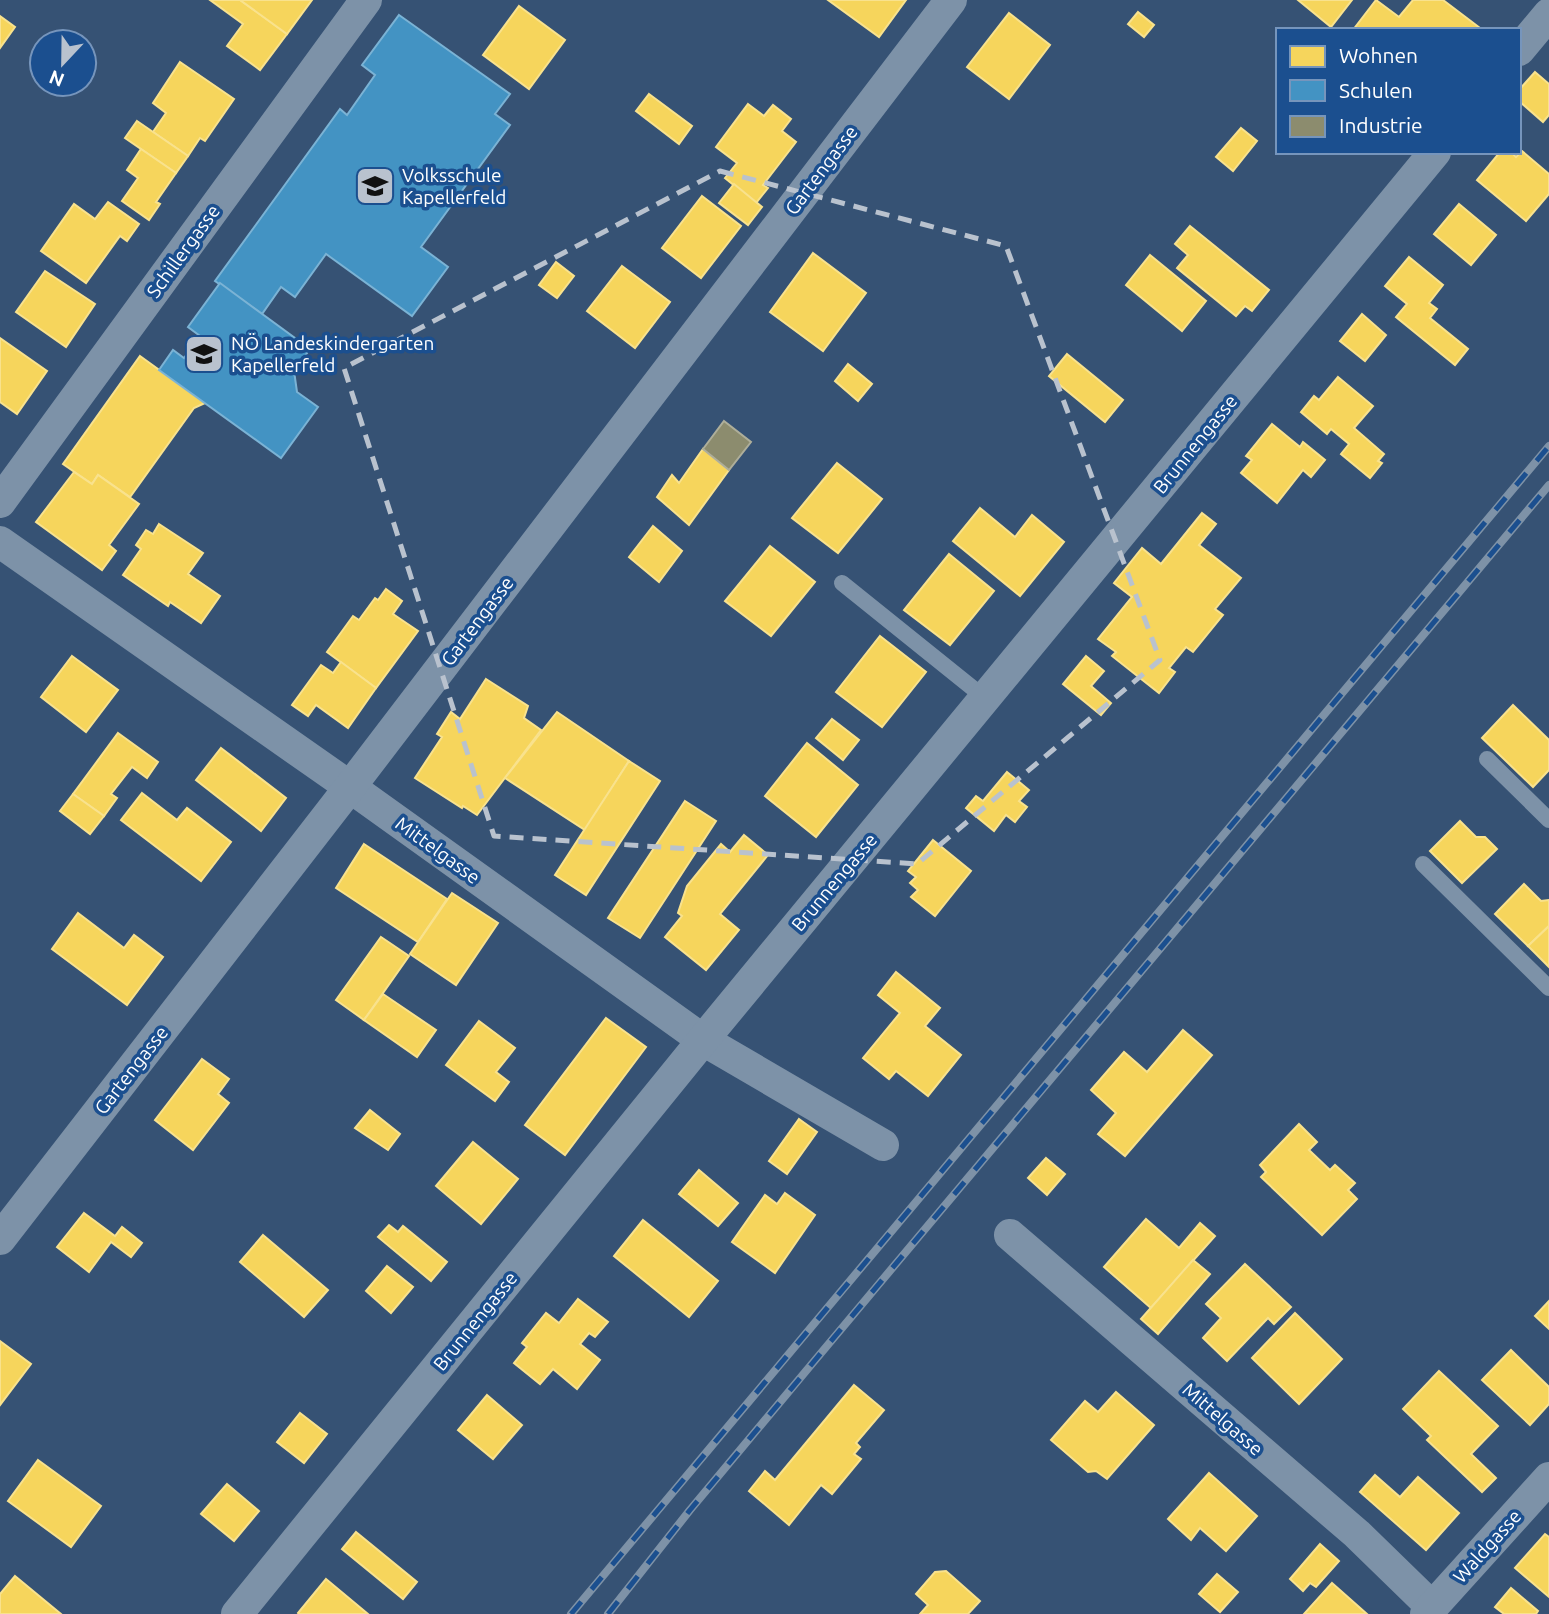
<svg xmlns="http://www.w3.org/2000/svg" width="1549" height="1614" font-family="Ubuntu,sans-serif">
<style>
.homes{fill:#f6d55c;stroke:#f9e28d;stroke-width:2}
.schools{fill:#4393c3;stroke:#7bb3d5;stroke-width:2}
.industry{fill:#8c8c6e;stroke:#aeae9a;stroke-width:2}
.lines{fill:none;stroke-linecap:round;stroke-linejoin:round}
.lane{stroke:#7d92a8;stroke-width:16}
.street{stroke:#7d92a8;stroke-width:32}
.rail-casing{stroke:#7e92a7;stroke-width:8}
.rail{stroke:#1b4f8f;stroke-width:5;stroke-dasharray:16;stroke-linecap:butt}
.marked{fill:none;stroke:#b9c2ce;stroke-width:5;stroke-dasharray:14 9;stroke-linejoin:round}
.labels{text-anchor:middle;dominant-baseline:central;stroke-width:7;stroke-linejoin:round;paint-order:stroke}
.street-label{font-size:19px;fill:#fff;stroke:#1b4f8f}
.poi-label{font-size:19px;fill:#fff;stroke:#1b4f8f;text-anchor:start}
</style>
<rect width="100%" height="100%" fill="#365274"/>
<!-- homes -->
<g class="homes">
<path d="M210,0H240L287,34L260,70L227,46L243,24Z"/>
<path d="M240,0H312L287,34Z"/>
<path d="M828,0H906L879,37Z"/>
<path d="M1298,0H1352L1331,27Z"/>
<path d="M1376,0L1399,17L1413,0H1443L1480,28L1353,30Z"/>
<path d="M519,6L565,40L529,89L483,55Z"/>
<path d="M1138,12L1154,25L1144,37L1128,24Z"/>
<path d="M1009,13L1050,45L1009,99L967,67Z"/>
<path d="M0,16L15,27L0,48Z"/>
<path d="M180,62L234,99L205,141L200,138L188,156L153,132L166,113L153,103Z"/>
<path d="M1535,72L1549,84V115L1543,122L1519,101V90Z"/>
<path d="M649,94L692,126L679,144L636,111Z"/>
<path d="M748,104L764,116L773,105L791,119L782,131L796,142L763,185L768,188L756,203L725,178L737,163L716,147Z"/>
<path d="M137,121L188,156L176,173L125,138Z"/>
<path d="M1241,128L1257,141L1233,171L1216,157Z"/>
<path d="M141,149L176,173L156,202L160,204L149,220L122,201L138,178L127,170Z"/>
<path d="M1522,151L1549,174V194L1526,221L1477,180L1500,152H1511L1516,157Z"/>
<path d="M734,184L762,207L748,225L719,203Z"/>
<path d="M702,196L741,226L701,278L662,248Z"/>
<path d="M108,202L139,224L127,241L120,236L86,283L41,251L74,204L95,219Z"/>
<path d="M1459,204L1496,235L1471,265L1434,234Z"/>
<path d="M1190,226L1269,290L1252,311L1245,306L1236,316L1177,268L1188,255L1175,244Z"/>
<path d="M813,253L866,293L823,351L770,312Z"/>
<path d="M1150,255L1206,301L1182,331L1126,285Z"/>
<path d="M1409,257L1443,285L1429,303L1437,309L1430,318L1468,349L1455,365L1396,317L1407,304L1385,286Z"/>
<path d="M556,262L574,276L557,298L539,285Z"/>
<path d="M622,266L670,302L635,348L587,311Z"/>
<path d="M45,271L95,304L66,347L16,312Z"/>
<path d="M1362,314L1386,335L1365,361L1340,341Z"/>
<path d="M0,338L47,371L17,414L0,402Z"/>
<path d="M1067,354L1123,400L1105,422L1049,376Z"/>
<path d="M140,356L205,403L194,408L130,497L98,475L92,484L63,464Z"/>
<path d="M848,364L872,384L858,401L835,381Z"/>
<path d="M1338,377L1373,406L1354,428L1384,454L1378,461L1382,463L1370,478L1341,454L1349,444L1331,429L1327,434L1301,412L1314,396L1319,400Z"/>
<path d="M1272,424L1300,447L1303,442L1325,460L1311,477L1303,470L1277,503L1241,473L1252,460L1246,456Z"/>
<path d="M703,449L729,470L689,525L657,497L672,475L679,483Z"/>
<path d="M837,463L882,499L838,553L792,518Z"/>
<path d="M74,472L92,484L98,475L139,504L109,545L116,551L102,570L36,522Z"/>
<path d="M980,508L1015,537L1032,515L1064,542L1020,596L953,541Z"/>
<path d="M1202,513L1216,524L1199,545L1241,578L1215,609L1223,615L1193,652L1186,647L1169,668L1175,672L1159,693L1112,656L1116,652L1098,639L1132,597L1114,583L1142,548L1161,564Z"/>
<path d="M159,524L203,553L188,574L220,596L201,623L170,602L168,606L123,575L141,549L136,545L146,530L153,534Z"/>
<path d="M653,526L682,551L659,582L629,557Z"/>
<path d="M770,546L815,582L771,636L725,601Z"/>
<path d="M949,554L994,591L950,645L904,610Z"/>
<path d="M386,589L402,601L393,614L418,631L376,688L327,652L353,616L359,620L375,598L378,600Z"/>
<path d="M880,636L926,672L882,727L836,692Z"/>
<path d="M72,656L118,690L86,732L41,697Z"/>
<path d="M1086,656L1104,671L1091,686L1111,703L1101,715L1063,684Z"/>
<path d="M341,662L376,688L348,728L316,705L308,716L292,705L321,665L333,673Z"/>
<path d="M486,679L528,706L524,718L541,730L477,815L463,806L462,808L415,778L442,737L437,734L451,712L460,719Z"/>
<path d="M1513,705L1549,740V770L1533,787L1482,738Z"/>
<path d="M557,712L629,761L585,830L505,778Z"/>
<path d="M832,719L859,740L843,760L816,738Z"/>
<path d="M118,733L158,762L147,778L132,767L111,794L117,798L104,816L73,794Z"/>
<path d="M807,743L858,785L816,837L765,796Z"/>
<path d="M221,748L286,798L261,831L196,780Z"/>
<path d="M629,761L660,781L586,895L555,875Z"/>
<path d="M1007,772L1029,790L1019,801L1027,807L1015,822L1006,815L994,831L966,808L976,796L983,801Z"/>
<path d="M142,793L177,820L187,808L231,842L201,881L121,820Z"/>
<path d="M73,794L104,816L90,834L60,811Z"/>
<path d="M685,801L716,821L640,938L608,918Z"/>
<path d="M1460,821L1476,837H1485L1497,849L1462,883L1430,851Z"/>
<path d="M744,835L768,855L720,914L739,930L706,970L665,937L682,916L678,913L687,886L721,844L730,852Z"/>
<path d="M933,840L971,871L935,916L911,897L918,890L910,883L916,877L908,871Z"/>
<path d="M364,844L447,899L418,942L336,888Z"/>
<path d="M1524,884L1541,901L1549,900V926L1528,946L1495,914Z"/>
<path d="M452,893L498,923L456,985L410,954Z"/>
<path d="M78,913L124,948L134,935L163,957L127,1005L52,949Z"/>
<path d="M1549,926V967L1528,946Z"/>
<path d="M381,937L409,956L364,1020L336,1000Z"/>
<path d="M896,972L940,1008L925,1026L961,1055L928,1096L896,1071L889,1079L863,1058L900,1013L878,995Z"/>
<path d="M383,994L436,1030L417,1057L364,1020Z"/>
<path d="M606,1018L646,1047L565,1155L525,1125Z"/>
<path d="M479,1021L515,1048L496,1072L509,1082L495,1101L446,1065Z"/>
<path d="M1183,1030L1212,1055L1125,1156L1098,1134L1116,1113L1091,1090L1124,1052L1147,1072Z"/>
<path d="M202,1059L229,1079L218,1094L229,1103L193,1150L155,1120Z"/>
<path d="M370,1110L400,1134L388,1150L355,1128Z"/>
<path d="M799,1119L817,1132L787,1174L769,1161Z"/>
<path d="M1299,1124L1317,1142L1309,1150L1330,1170L1335,1165L1355,1183L1348,1190L1357,1199L1322,1235L1261,1177L1266,1172L1260,1165Z"/>
<path d="M473,1142L518,1179L481,1224L436,1186Z"/>
<path d="M1046,1158L1065,1174L1047,1195L1028,1178Z"/>
<path d="M699,1170L738,1203L718,1226L679,1194Z"/>
<path d="M785,1193L815,1215L775,1273L732,1242L765,1195L777,1204Z"/>
<path d="M84,1213L115,1236L122,1227L142,1243L131,1257L111,1242L89,1272L57,1247Z"/>
<path d="M1146,1219L1179,1248L1200,1223L1215,1236L1151,1308L1104,1267Z"/>
<path d="M643,1220L718,1281L689,1317L614,1256Z"/>
<path d="M389,1225L398,1232L403,1226L447,1262L431,1281L378,1237Z"/>
<path d="M263,1235L328,1290L304,1317L240,1262Z"/>
<path d="M1193,1260L1210,1274L1158,1334L1141,1319Z"/>
<path d="M1245,1264L1291,1307L1274,1324L1268,1318L1227,1361L1203,1338L1221,1318L1206,1304Z"/>
<path d="M387,1266L413,1287L391,1313L366,1291Z"/>
<path d="M578,1299L608,1322L595,1337L589,1333L580,1344L600,1360L577,1389L553,1369L540,1384L514,1363L527,1347L522,1343L546,1313L559,1323Z"/>
<path d="M1549,1301V1329L1535,1316Z"/>
<path d="M1295,1313L1342,1359L1299,1404L1252,1358Z"/>
<path d="M0,1341L31,1364L0,1405Z"/>
<path d="M1511,1350L1549,1387V1404L1530,1425L1482,1380Z"/>
<path d="M1439,1371L1498,1426L1471,1454L1496,1478L1482,1492L1427,1440L1431,1436L1403,1409Z"/>
<path d="M854,1385L884,1410L856,1443L860,1447L854,1454L861,1459L832,1494L821,1485L789,1525L749,1491L765,1471L775,1480Z"/>
<path d="M1116,1392L1154,1425L1107,1479L1096,1471L1088,1472L1051,1440L1085,1401L1098,1412Z"/>
<path d="M487,1395L522,1425L493,1459L458,1430Z"/>
<path d="M300,1413L327,1434L304,1463L277,1442Z"/>
<path d="M38,1460L101,1506L71,1547L8,1501Z"/>
<path d="M1209,1473L1257,1516L1226,1551L1200,1528L1191,1540L1168,1519Z"/>
<path d="M1375,1475L1400,1497L1418,1477L1459,1513L1426,1550L1360,1492Z"/>
<path d="M227,1484L259,1511L234,1541L201,1514Z"/>
<path d="M356,1532L417,1582L403,1599L342,1549Z"/>
<path d="M1545,1534L1549,1537V1597L1515,1568Z"/>
<path d="M1320,1544L1339,1561L1316,1587L1310,1583L1303,1591L1290,1579Z"/>
<path d="M946,1571L980,1601L968,1614H920L928,1605L916,1594L935,1572Z"/>
<path d="M1217,1574L1238,1592L1220,1612L1199,1594Z"/>
<path d="M15,1576L61,1614H0V1594Z"/>
<path d="M326,1579L368,1614H299L298,1613Z"/>
<path d="M1332,1583L1367,1614H1304Z"/>
<path d="M1511,1588L1538,1611L1536,1614H1504L1495,1607Z"/>
</g>
<!-- schools -->
<g class="schools">
<path d="M399,15L510,94L495,114L510,125L421,247L448,267L412,316L326,254L295,297L281,287L262,314L215,281L340,109L347,115L375,75L362,65Z"/>
<path d="M220,283L310,349L294,371L297,392L318,407L281,458L159,370L173,350L184,358L200,336L188,327Z"/>
</g>
<!-- industry -->
<path class="industry" d="M724,421L751,442L729,470L703,449Z"/>
<g class="lines">
<!-- lane -->
<g class="lane">
<path d="M842,583L985,698"/>
<path d="M1487,759L1549,820"/>
<path d="M1423,864L1549,988"/>
</g>
<!-- street -->
<g class="street">
<path d="M1519,50L1549,14"/>
<path d="M0,502L366,0"/>
<path d="M0,542L350,787L703,1040L883,1145"/>
<path d="M1010,1235L1357,1534L1432,1607"/>
<path d="M0,1239L350,787L951,0"/>
<path d="M237,1614L703,1040L1435,152"/>
<path d="M1426,1614L1549,1478"/>
</g>
<!-- rail casing -->
<g class="rail-casing">
<g id="rail">
<path d="M571,1614L1549,446"/>
<path d="M608,1614L690,1510L811,1365L1549,485"/>
</g>
</g>
<!-- rail -->
<use href="#rail" class="rail"/>
</g>
<!-- marked area -->
<path class="marked" d="M720,171L1006,246L1160,660L917,864L494,836L344,368Z"/>
<!-- icons -->
<defs>
<g id="school-square" transform="scale(2.0125)"><rect x="-9" y="-9" width="18" height="18" rx="4" fill="#b9c2ce" stroke="#1b4f8f"/><path d="M0-5L7-2L0 1L-7-2ZM-4 1L0 2.5L4 1V4Q0 6-4 4Z" fill="#111"/></g>
</defs>
<g fill-rule="evenodd">
<use href="#school-square" x="375" y="186"/>
<use href="#school-square" x="204" y="354"/>
</g>
<g class="labels">
<!-- street labels -->
<g class="street-label">
<text transform="translate(821 170) rotate(-53)">Gartengasse</text>
<text transform="translate(183 251) rotate(-54)">Schillergasse</text>
<text transform="translate(1195 444) rotate(-51)">Brunnengasse</text>
<text transform="translate(477 621) rotate(-53)">Gartengasse</text>
<text transform="translate(438 850) rotate(36)">Mittelgasse</text>
<text transform="translate(834 882) rotate(-50)">Brunnengasse</text>
<text transform="translate(131 1070) rotate(-52)">Gartengasse</text>
<text transform="translate(475 1321) rotate(-51)">Brunnengasse</text>
<text transform="translate(1223 1419) rotate(41)">Mittelgasse</text>
<text transform="translate(1487 1546) rotate(-48)">Waldgasse</text>
</g>
<!-- poi labels -->
<g class="poi-label">
<text x="402" y="175">Volksschule<tspan x="402" dy="22">Kapellerfeld</tspan></text>
<text x="231" y="343">NÖ Landeskindergarten<tspan x="231" dy="22">Kapellerfeld</tspan></text>
</g>
</g>
<!-- legend -->
<rect x="1276" y="28" width="245" height="126" fill="#1b4f8f" stroke="#7695bc" stroke-width="2"/>
<rect x="1290" y="46" width="35" height="21" fill="#f6d55c" stroke="#7695bc" stroke-width="2"/>
<text x="1339" y="63" font-size="21" fill="#ffffff">Wohnen</text>
<rect x="1290" y="80" width="35" height="21" fill="#4393c3" stroke="#7695bc" stroke-width="2"/>
<text x="1339" y="98" font-size="21" fill="#ffffff">Schulen</text>
<rect x="1290" y="116" width="35" height="21" fill="#8c8c6e" stroke="#7695bc" stroke-width="2"/>
<text x="1339" y="133" font-size="21" fill="#ffffff">Industrie</text>
<!-- north arrow -->
<g transform="translate(63 63) rotate(202)"><circle r="33" fill="#1b4f8f" stroke="#7695bc" stroke-width="2"/>
<path d="M0-5L12 26L0 18L-12 26Z" fill="#b9c2ce"/>
<text y="-10" font-size="19" font-weight="bold" text-anchor="middle" fill="#ffffff">N</text>
</g>
</svg>
